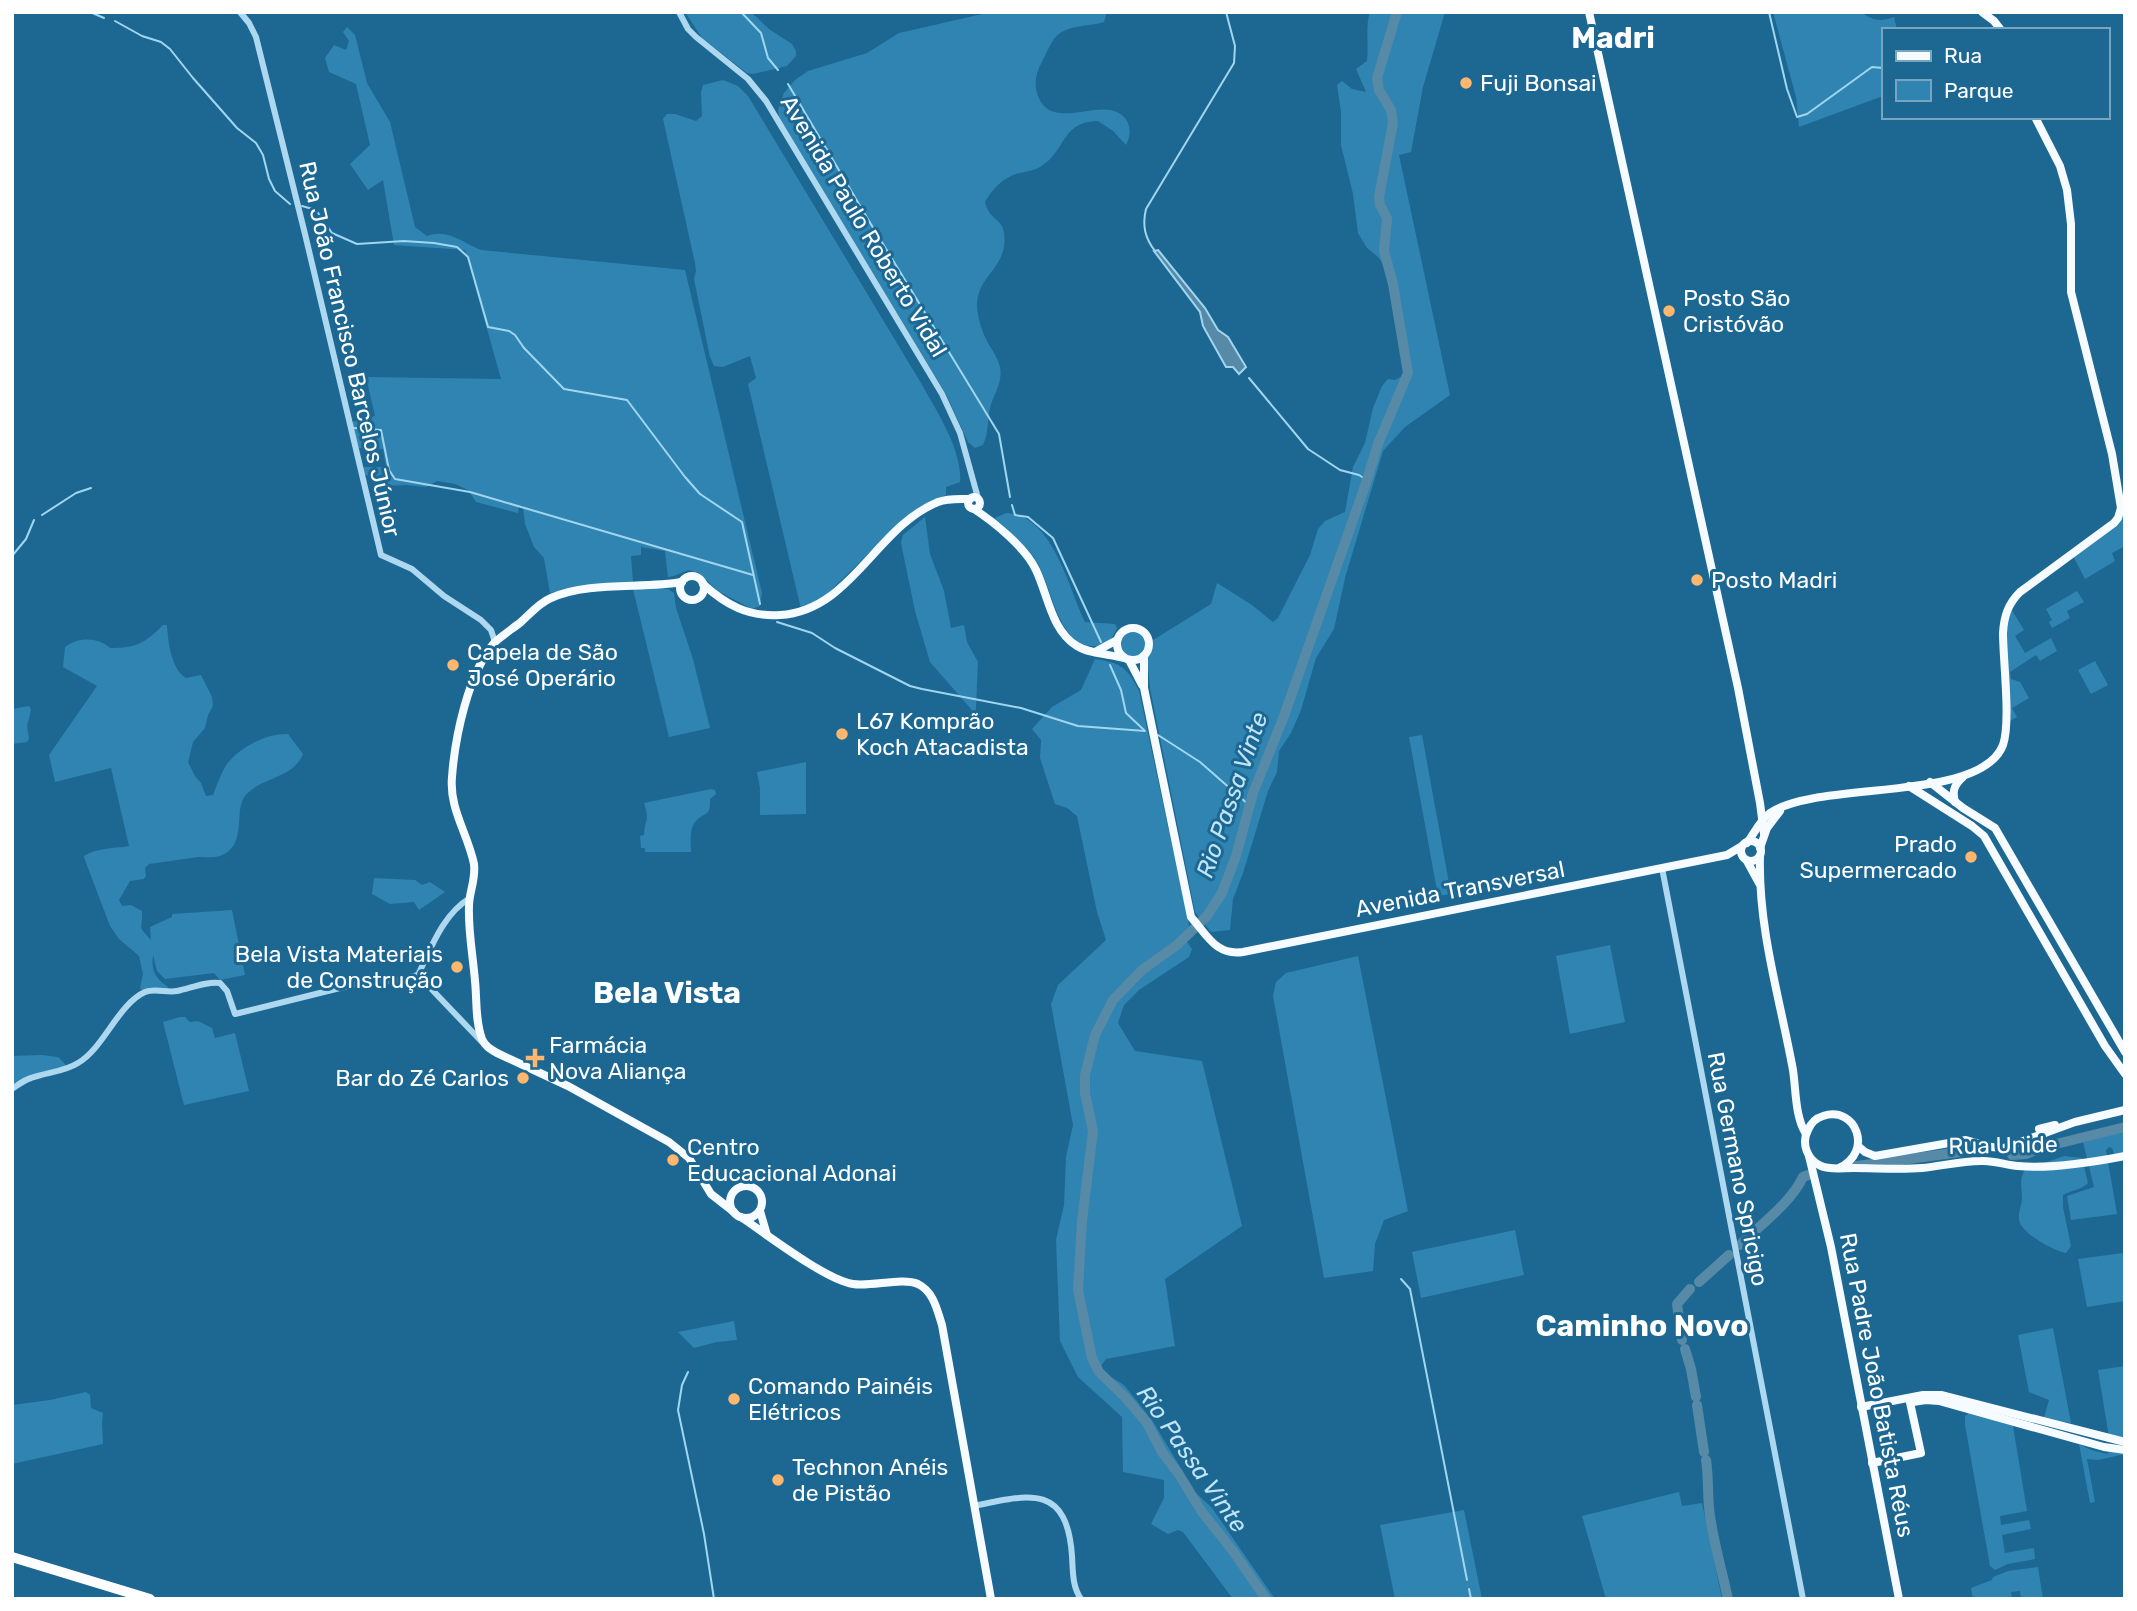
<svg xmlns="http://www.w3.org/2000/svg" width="2137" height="1611" font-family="Rubik,sans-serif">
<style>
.green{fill:#3084b1}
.water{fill:#568aa6;stroke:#a1d6f0;stroke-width:2}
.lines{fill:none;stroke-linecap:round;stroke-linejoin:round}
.stream{stroke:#a1d6f0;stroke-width:2}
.river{stroke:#568aa6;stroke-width:10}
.minor{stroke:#aed8ef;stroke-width:6}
.major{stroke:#f6fbff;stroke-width:8}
.highway{stroke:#fff;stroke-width:10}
.poi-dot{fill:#feb76c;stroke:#1c6893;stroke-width:2.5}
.labels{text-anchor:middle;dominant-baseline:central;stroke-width:6;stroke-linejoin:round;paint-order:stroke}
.poi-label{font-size:23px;fill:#fff;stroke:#1c6893;text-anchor:start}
.street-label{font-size:23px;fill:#fff;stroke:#1c6893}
.water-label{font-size:24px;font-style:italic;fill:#c1e4f6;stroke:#1c6893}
.district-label{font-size:30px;font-weight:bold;fill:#fff;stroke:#1c6893}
</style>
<rect width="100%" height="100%" fill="#1c6893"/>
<!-- green -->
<g class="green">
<path d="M685,12H751L769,29L792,44L796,51V56L787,66L753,74L747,73L702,38Z"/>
<path d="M991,12H1107L1104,22C1088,27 1065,24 1054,39C1049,46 1046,54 1042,62C1036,72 1034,82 1037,93C1049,133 1096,99 1119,113C1131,120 1132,134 1126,145L1113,131L1098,121C1060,122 1067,151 1040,167C1031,172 1021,172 1013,175C1001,180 991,191 985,202C989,220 1002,218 1004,233C1009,268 976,275 977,307C978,319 982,332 988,343C992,350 998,358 1000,367C1003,383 994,393 990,408C987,421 989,432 983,445L975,448L968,442L947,396L779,119L778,110L784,93L795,80L808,71L867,53L899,33Z"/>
<path d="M1370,12H1445L1423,87L1411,152L1399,155L1450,395L1405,427L1383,451L1345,578L1334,629L1316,658L1301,710L1291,733L1279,751L1277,772L1268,791L1243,873L1233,899L1230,930L1211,932L1195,912L1150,688L1147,657L1152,650L1153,640L1211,604L1217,583L1252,605L1273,622L1278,618L1310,555L1318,529L1325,521L1345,512L1353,467L1365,443L1373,408L1382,386L1388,379L1395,380L1408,373L1385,266L1378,257L1367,248L1358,233L1353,194L1341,145V112L1337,85L1342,81L1352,89L1366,92L1356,69L1367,61C1369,45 1365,27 1370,12Z"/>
<path d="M1773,12H1861C1873,21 1881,22 1894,17L1897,30H1883V96L1799,127L1796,97Z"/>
<path d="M347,27L355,35L367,83L390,122L415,227L427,236C448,228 463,243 481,250L685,270L762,593L760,606L752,609L718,591L699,573L688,570L674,576L668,577L665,551L641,547V555L631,556L633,582L550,593L544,558L534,547L525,524L523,506H519L518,513L476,502L468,490L455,484L437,481L426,487L406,485L383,486L377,476L364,475L362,467H386L383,449L358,448L352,422L375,416L366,377L501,379L465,250L394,245L383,180L368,190L350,164L370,145L356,84L329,72L325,58L334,45L346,50L349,41L343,32Z"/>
<path d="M723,80L738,86L748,96L921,383C936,410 963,451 960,482L946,487V495L925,504L894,529L827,594L801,609L748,384L756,378L750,356L723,367L714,366L710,357L694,279L696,271L695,263L663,119L667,114H675L696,121L702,116L701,93L703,85Z"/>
<path d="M1006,513C1053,515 1068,587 1085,622L1115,624L1117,628C1113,638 1106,647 1093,646C1057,645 1052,584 1035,559C1025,544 1009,533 997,520L995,518Z"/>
<path d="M2123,514L2125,517V546L2112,553L2115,561L2085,579L2073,556Z"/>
<path d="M925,517L930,554L944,591L951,628L964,625L967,642L978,662L975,729L971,709L930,662L915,611L901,543L903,535Z"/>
<path d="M651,587L668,589L674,593L676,608L693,659L710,728L669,737L633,589Z"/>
<path d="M2077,591L2084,602L2067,611L2070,618L2052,628L2049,622L2052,620L2046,609Z"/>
<path d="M2010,607L2024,630L2015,636L2025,653L2051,638L2057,651L2040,661L2036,655L2010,672L2011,679L2020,682L2029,698L2012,708L2017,717L2010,721L2003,633Z"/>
<path d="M163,625H167C168,641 171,669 186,678L201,675L212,697L213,706L208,715L205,728L193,742L188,762L195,776L201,783L206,796L213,795C217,785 221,773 227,764C240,747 267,733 288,734L303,754C294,779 255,778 243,799C235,816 246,847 220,856C214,858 204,857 198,857C182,859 166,862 149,864L145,868L146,876L144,879L130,881L119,900L122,906L131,905L142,911C143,931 136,924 151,940L150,927L172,917V914L232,910L245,975L220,980L214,973L165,979L157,971L153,955C151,971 155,978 168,987V989L142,990L140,988L143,974L139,956L119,939L110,926L85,860L84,856C99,847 113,849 129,846L111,768L55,782L49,755L97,686L63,667L65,647C78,637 98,637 110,648C137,648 145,643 163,625Z"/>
<circle cx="1133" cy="644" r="14"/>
<path d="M1095,659C1121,663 1127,667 1139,691L1189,925L1184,938L1192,949L1189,957L1139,990L1124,1005L1118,1023L1135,1051L1202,1061L1242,1226L1165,1279L1175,1346L1106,1359L1101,1366L1103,1372L1124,1385L1152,1420L1195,1492L1212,1508L1275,1599H1233L1183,1532L1178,1530L1168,1534L1151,1524L1164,1498V1480L1123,1472L1122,1417L1078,1377L1060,1341L1056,1240L1064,1205L1066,1157L1073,1125L1051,1004L1058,985L1106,940L1097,912L1077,816L1067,808L1055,804L1040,758L1041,740L1032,729L1052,707L1081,690Z"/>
<path d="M2095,661L2108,685L2091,694L2078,670Z"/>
<path d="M29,706L31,710L27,726L29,739L27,742L12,744V709Z"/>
<path d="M1422,735L1451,894L1438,896L1409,737Z"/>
<path d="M806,762V814L760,815V788L757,772Z"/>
<path d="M711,789L715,790L716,794L710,799C711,818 704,811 695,822C689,830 691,842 691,852H645V848H641L640,836L644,835C645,819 650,822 644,803Z"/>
<path d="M374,878L415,880L422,885L430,882L445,892L419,910L414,902L390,904L372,894Z"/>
<path d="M1610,945L1625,1022L1570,1034L1556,956Z"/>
<path d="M1358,956L1408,1211L1384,1220L1375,1244L1373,1271L1324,1278L1273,996L1276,982L1286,973Z"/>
<path d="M180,1017H185L190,1022L198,1021L212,1028L215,1038L235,1033L249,1091L184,1105L163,1022Z"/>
<path d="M42,1055L58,1057L66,1065L12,1086V1056Z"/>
<path d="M2125,1131V1153L2114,1154L2112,1148L2109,1147L2106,1150L2117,1214L2071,1220L2067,1196L2094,1187L2083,1142Z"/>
<path d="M2064,1156L2082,1158L2088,1183C2081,1190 2072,1190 2063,1195V1207L2071,1246L2066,1253C2054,1251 2025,1235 2020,1223C2016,1214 2023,1205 2022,1196C2021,1183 2019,1175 2029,1165H2039Z"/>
<path d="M1515,1230L1524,1275L1421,1298L1412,1252Z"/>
<path d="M2123,1253L2125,1265V1301L2087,1307L2078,1259Z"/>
<path d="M734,1321L737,1340L717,1342L694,1348L678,1332Z"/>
<path d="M2053,1328L2071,1423L2044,1418L2049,1400L2029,1392L2018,1335Z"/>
<path d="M2125,1366V1439L2109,1437L2098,1370Z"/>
<path d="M86,1392L90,1395L91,1408L103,1413L102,1423L103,1444L12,1464V1405L50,1400Z"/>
<path d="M1970,1412L2013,1426L2027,1511L2000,1516L2001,1525L2029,1520L2031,1529L2002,1535L2005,1553L2034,1548L2035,1559L2008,1564L1995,1570L1990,1566L1965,1425V1416Z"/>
<path d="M2079,1444L2091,1450L2107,1454L2109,1452L2125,1454L2098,1460L2087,1459L2095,1502L2090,1503Z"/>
<path d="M1679,1492L1682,1506L1702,1503L1722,1599H1606L1582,1516Z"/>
<path d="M1464,1510L1482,1599H1395L1380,1525Z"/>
<path d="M2038,1567L2043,1599H2021L2020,1591L2011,1592L2012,1599H1973L1971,1588L1992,1580L1993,1577L2008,1571Z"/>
</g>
<!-- water -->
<path class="water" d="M1158,250L1205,308L1218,330L1228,337L1246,367L1239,374L1233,367H1226L1203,326L1200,312L1154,251Z"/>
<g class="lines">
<!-- stream -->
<g class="stream">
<path d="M90,12L104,18"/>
<path d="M741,12L761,33L768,58L778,70"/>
<path d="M1769,12L1787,89L1797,117L1807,114L1872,67L1883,68"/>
<path d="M115,21L142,36L161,42L170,49L193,78L237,128L256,143L263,155L269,179L275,191L290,204"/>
<path d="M788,84L872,226L999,434L1010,497"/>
<path d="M302,206L316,210L332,233L357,244L404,241L434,243L457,247L468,257L488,327L509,331L515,335L524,348L564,389L627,400L685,477L700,494L742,522L760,604"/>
<path d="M1155,251C1145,238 1142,226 1146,209L1234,63L1235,46L1226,12"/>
<path d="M1249,378L1308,449L1340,470L1359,475L1365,479L1366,483"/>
<path d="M354,428L381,430L389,470L395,479L470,492L753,575"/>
<path d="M1012,505L1015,515L1028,517L1053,538L1101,642"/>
<path d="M42,515L76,493L91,488"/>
<path d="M12,556L26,539L34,520"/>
<path d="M777,622L812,633L835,648L910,686L922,689L1021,708L1078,726L1145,731"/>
<path d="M1110,665L1121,690L1126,713L1144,730"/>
<path d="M1158,735L1200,762L1249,805"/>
<path d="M1401,1279L1410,1289L1467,1580"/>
<path d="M688,1372L682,1385L678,1410L704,1534L714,1599"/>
<path d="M1469,1589L1471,1599"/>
</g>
<!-- river -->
<g class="river">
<path d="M2012,1155L2026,1154L2044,1147L2125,1127"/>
<path d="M1857,1166L1960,1152"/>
<path d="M1740,1245C1761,1224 1790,1204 1803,1177L1808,1175"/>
<path d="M1699,1282L1729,1255"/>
<path d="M1682,1340L1677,1304L1690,1289"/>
<path d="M1685,1349L1691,1369L1696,1397"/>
<path d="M1697,1405L1704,1452"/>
<path d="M1706,1460C1709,1478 1707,1497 1710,1516C1714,1544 1722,1571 1728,1599"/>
<path d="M1266,1599L1233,1551L1202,1512L1178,1473L1162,1452L1147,1423L1125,1397L1099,1372L1092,1358L1078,1290L1082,1221L1093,1131L1085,1093V1075L1095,1035L1113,1000L1142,970L1177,945L1207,916L1222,893L1236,856L1253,793L1284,716L1366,483L1378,444L1408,373L1393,284L1384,251L1387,218L1380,205L1379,197L1393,123L1391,110L1379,90L1377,78L1397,12"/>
</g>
<!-- minor -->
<g class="minor">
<path d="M240,12L249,23L256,37L305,234L381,555L412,569L444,596L481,620L491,630L495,642"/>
<path d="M679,12L688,29L696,37L748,79L766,101L942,394L960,433L978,498"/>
<path d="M1662,868L1803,1599"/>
<path d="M418,975C431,948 443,914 470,898"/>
<path d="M12,1089C18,1085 24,1080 31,1078C47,1072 64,1072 78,1063C104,1048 118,1004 145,992C155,988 167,993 177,991C191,988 207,981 220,983L227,991L235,1014L356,984L399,980L418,975L482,1042"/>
<path d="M974,1506C1030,1494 1067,1484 1072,1556C1073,1571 1072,1586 1081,1599"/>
</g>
<!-- major -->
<g class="major">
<path d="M1589,12L1738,688L1760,803L1764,834"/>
<path d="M1982,12L1994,21L2001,30"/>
<circle cx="974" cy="503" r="6"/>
<path d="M974,509C994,522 1026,548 1036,570C1048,595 1051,630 1077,646C1090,654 1109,654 1124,658"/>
<circle cx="692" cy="588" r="12"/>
<path d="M682,582C643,589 588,581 551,598C539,603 531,613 521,622C512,629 503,635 495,642C468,673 455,737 452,777C449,809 468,834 474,864C476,880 469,892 469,906C468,931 473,956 475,981C477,999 475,1021 482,1039C485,1046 490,1049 497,1053L568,1086L669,1142L689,1158L711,1194L734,1212"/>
<path d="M703,584C726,605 748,617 780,615C851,611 876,527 938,502C948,498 959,499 970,499"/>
<circle cx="1133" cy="644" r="16"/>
<path d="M1095,652L1117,640"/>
<path d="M1144,656V688L1191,917C1207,935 1216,956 1243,952L1727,855L1742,846"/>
<path d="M1129,660L1142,685"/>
<path d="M1930,782L1963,808L1995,828L2125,1052"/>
<path d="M1909,786L1972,826L1984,836L2105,1046L2125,1074"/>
<path d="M1955,802C1952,791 1954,785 1963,777"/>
<circle cx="1751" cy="851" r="10"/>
<path d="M1747,843C1754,834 1760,820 1770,813C1818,780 1981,803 2003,745C2011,722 2003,660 2003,633C2004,616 2008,604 2020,592L2114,523L2118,518L2121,508L2112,454L2071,292V224L2067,190L2060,166L2035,117"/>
<path d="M1760,848L1767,828L1780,811"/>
<path d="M1760,856C1758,929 1780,999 1793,1070C1796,1090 1795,1117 1806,1134"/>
<path d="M1747,861L1759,883"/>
<path d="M2039,1129L2055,1125"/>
<path d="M1858,1146L1865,1152L1875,1156L1966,1140L1991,1147L2004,1148L2075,1122L2125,1110"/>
<path d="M1809,1156L1831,1247L1899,1599"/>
<path d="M1839,1168C1874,1152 1856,1105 1823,1116C1816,1118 1811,1123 1808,1130C1801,1143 1807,1160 1821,1166C1830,1170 1842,1168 1853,1168C1876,1168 1900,1170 1922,1168C1942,1166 1961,1161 1981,1161C1993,1160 2006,1165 2018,1166C2049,1169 2094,1162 2125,1156"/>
<circle cx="746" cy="1202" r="16"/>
<path d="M760,1211L767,1235"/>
<path d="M741,1217C766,1234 826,1280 853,1284C872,1287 902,1277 918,1284C934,1292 937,1310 942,1325L991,1599"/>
<path d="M1913,1402L1926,1400L1939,1401L2104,1447L2125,1450"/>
<path d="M1861,1407L1923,1395H1941L2125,1442"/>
<path d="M1872,1463L1921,1453L1909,1398"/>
</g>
<!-- highway -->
<path class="highway" d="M12,1557L150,1599"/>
</g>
<!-- markers -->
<g class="poi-dot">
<circle cx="1466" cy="83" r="7"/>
<circle cx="1669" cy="311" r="7"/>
<circle cx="1697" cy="580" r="7"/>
<circle cx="453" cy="665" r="7"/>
<circle cx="842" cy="734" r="7"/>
<circle cx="1971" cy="857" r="7"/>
<circle cx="457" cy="967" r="7"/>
<path d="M531.5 1047.5h7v7h7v7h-7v7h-7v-7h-7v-7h7z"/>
<circle cx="523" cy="1078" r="7"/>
<circle cx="673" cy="1160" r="7"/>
<circle cx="734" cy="1399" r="7"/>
<circle cx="778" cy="1480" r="7"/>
</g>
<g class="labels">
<!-- poi labels -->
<g class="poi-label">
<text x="1480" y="83">Fuji Bonsai</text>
<text x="1683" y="298">Posto São<tspan x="1683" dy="26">Cristóvão</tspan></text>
<text x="1711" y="580">Posto Madri</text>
<text x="467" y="652">Capela de São<tspan x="467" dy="26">José Operário</tspan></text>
<text x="856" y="721">L67 Komprão<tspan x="856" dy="26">Koch Atacadista</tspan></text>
<text x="1957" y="844" text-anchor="end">Prado<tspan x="1957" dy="26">Supermercado</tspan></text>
<text x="443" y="954" text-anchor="end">Bela Vista Materiais<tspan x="443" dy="26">de Construção</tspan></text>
<text x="549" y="1045">Farmácia<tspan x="549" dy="26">Nova Aliança</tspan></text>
<text x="509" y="1078" text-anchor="end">Bar do Zé Carlos</text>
<text x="687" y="1147">Centro<tspan x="687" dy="26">Educacional Adonai</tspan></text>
<text x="748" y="1386">Comando Painéis<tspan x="748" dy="26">Elétricos</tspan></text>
<text x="792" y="1467">Technon Anéis<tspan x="792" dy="26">de Pistão</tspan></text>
</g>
<!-- street labels -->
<g class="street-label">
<text transform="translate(864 226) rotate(59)">Avenida Paulo Roberto Vidal</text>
<text transform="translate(350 349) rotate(77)">Rua João Francisco Barcelos Júnior</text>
<text transform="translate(1460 889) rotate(-11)">Avenida Transversal</text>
<text transform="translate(2003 1145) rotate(-1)">Rua Unide</text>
<text transform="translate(1738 1169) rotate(79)">Rua Germano Spricigo</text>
<text transform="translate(1877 1385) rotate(79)">Rua Padre João Batista Réus</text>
</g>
<!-- water labels -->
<g class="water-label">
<text transform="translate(1232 795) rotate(-71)">Rio Passa Vinte</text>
<text transform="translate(1192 1459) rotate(55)">Rio Passa Vinte</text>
</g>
<!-- district labels -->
<g class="district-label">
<text x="1613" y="38">Madri</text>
<text x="667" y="993">Bela Vista</text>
<text x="1642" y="1326">Caminho Novo</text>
</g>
</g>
<!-- border -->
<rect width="2137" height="1611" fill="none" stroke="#ffffff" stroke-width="28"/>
<!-- legend -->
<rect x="1882" y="28" width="228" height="91" fill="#1c6893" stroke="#77a4be" stroke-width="2"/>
<rect x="1896" y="51" width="35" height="10" fill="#f6fbff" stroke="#77a4be" stroke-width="2"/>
<text x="1944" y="63" font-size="21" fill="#ffffff">Rua</text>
<rect x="1896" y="80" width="35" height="21" fill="#3084b1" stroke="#77a4be" stroke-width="2"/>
<text x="1944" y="98" font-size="21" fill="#ffffff">Parque</text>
</svg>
